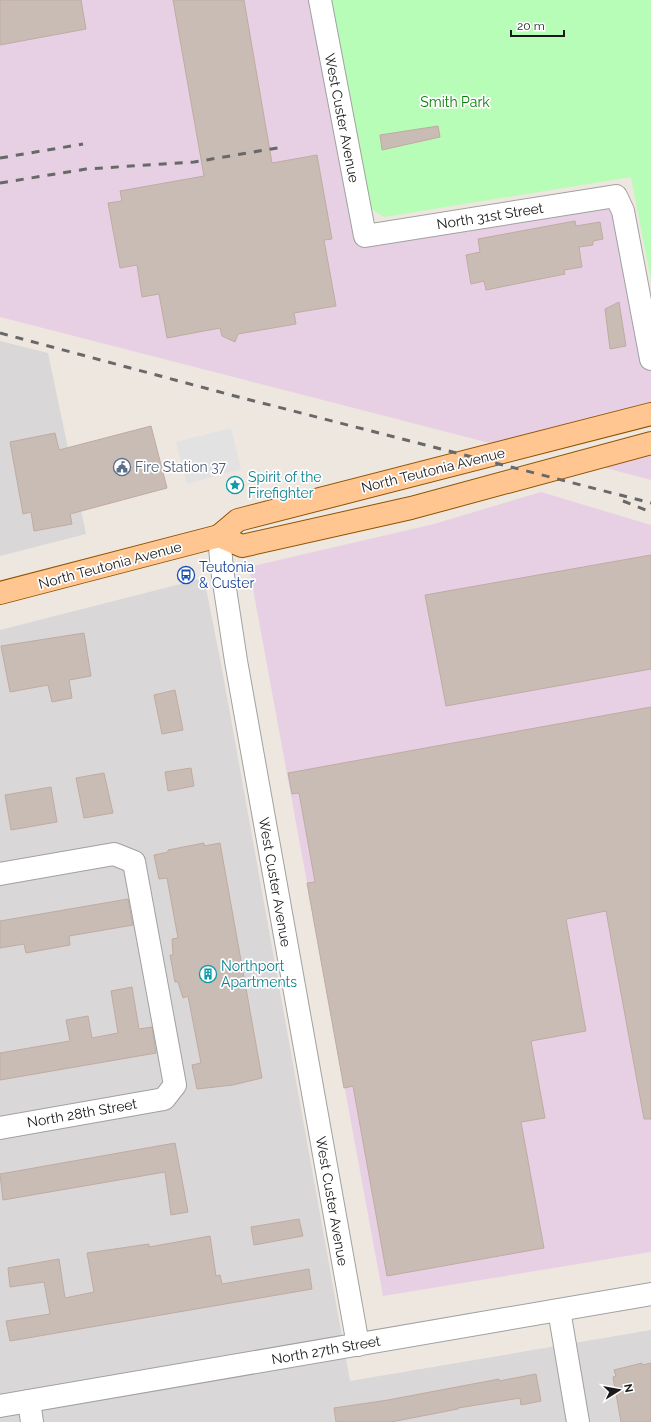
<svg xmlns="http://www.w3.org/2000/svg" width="651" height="1422" font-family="Raleway,sans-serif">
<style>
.residential{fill:#d9d7d7}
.industrial{fill:#e7d0e4}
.park{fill:#b7fcb7}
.parking{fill:#e2e2e2}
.building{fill:#c9bcb5;stroke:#bfaba1}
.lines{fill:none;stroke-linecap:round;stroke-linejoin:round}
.minor-casing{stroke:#a1a1a1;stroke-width:24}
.major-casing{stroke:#915400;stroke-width:24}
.minor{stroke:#fff;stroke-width:22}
.major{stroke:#ffc692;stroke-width:22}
.rail{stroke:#686868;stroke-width:3;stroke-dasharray:8 8;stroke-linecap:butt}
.labels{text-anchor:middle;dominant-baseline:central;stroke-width:3.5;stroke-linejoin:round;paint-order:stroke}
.park-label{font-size:14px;fill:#057c05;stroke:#fff}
.street-label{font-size:14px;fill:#1a1a1a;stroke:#fff}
.service-label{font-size:14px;fill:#4e5e75;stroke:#fff;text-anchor:start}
.culture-label{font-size:14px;fill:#0d838f;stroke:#fff;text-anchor:start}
.transit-label{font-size:14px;fill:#164399;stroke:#fff;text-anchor:start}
</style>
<rect width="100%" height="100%" fill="#ede7df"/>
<!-- residential -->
<g class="residential">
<path d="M0,341L48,353L86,534L0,556Z"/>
<path d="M204,578L222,669L350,1381L651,1330V1422H0V630Z"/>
</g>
<!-- industrial -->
<g class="industrial">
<path d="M0,0H320L365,236L616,196L651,359V414L513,449L0,317Z"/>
<path d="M651,443V480L583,462Z"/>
<path d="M541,492L651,525V1252L383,1296L249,567L434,524Z"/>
</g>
<!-- park -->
<path class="park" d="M332,0H651V280L631,177L384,217L370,208Z"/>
<!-- parking -->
<path class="parking" d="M231,428L241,469L187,484L176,442Z"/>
<!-- building -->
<g class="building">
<path d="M0,0H81L86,29L0,45Z"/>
<path d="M173,0H244L272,163L317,155L332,239L324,240L336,306L294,313L296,324L238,334L235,342L222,336L220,328L167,338L159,294L142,297L137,265L120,268L108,203L122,201L120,191L204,176Z"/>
<path d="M438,126L440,137L382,150L380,135Z"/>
<path d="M575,221L576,226L600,222L603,239L593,241V245L579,247L582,267L564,270L565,274L486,290L484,281L471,284L466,255L480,252L478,239Z"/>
<path d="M619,302L626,346L610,349L605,309Z"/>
<path d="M151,426L167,488L70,514L72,524L34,531L31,512L23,514L10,442L55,433L59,450Z"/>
<path d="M651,555V669L446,706L425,595Z"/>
<path d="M84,633L91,676L69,680L72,698L52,702L48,685L10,692L1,646Z"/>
<path d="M175,690L183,730L162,734L154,695Z"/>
<path d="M651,707V1119H644L606,911L566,919L586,1031L531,1041L545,1118L521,1122L544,1248L387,1276L353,1086L344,1088L307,883L315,882L299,793L292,794L288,773Z"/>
<path d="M191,768L194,786L168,791L165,772Z"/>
<path d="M104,773L113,813L84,818L76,778Z"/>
<path d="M51,787L57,822L11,830L5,795Z"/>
<path d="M204,843V846L220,843L262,1078L233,1085L197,1089L192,1065L201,1063L188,996L183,998L178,982H175L170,955H173L172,939L178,938L167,878L159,879L154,855L168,852V850Z"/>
<path d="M128,899L133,925L69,936L70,945L26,953L24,944L0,948V921Z"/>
<path d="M132,987L139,1029L152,1027L156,1053L0,1080V1053L70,1041L66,1020L88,1016L92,1038L118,1033L111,991Z"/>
<path d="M175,1143L188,1212L171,1215L165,1172L3,1200L0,1174Z"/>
<path d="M299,1219L303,1236L254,1245L251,1227Z"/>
<path d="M210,1236L216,1276L220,1275L222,1284L309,1269L312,1289L10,1341L6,1321L50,1314L44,1282L10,1287L8,1268L59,1259L65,1298L94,1292L87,1253L149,1244V1247Z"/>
<path d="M642,1363V1365L651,1363V1422H621L613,1377L616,1376L614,1370Z"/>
<path d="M536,1374L541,1401L521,1405L520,1398L458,1408V1409L391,1422H336L334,1408L388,1400L499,1379V1381Z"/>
</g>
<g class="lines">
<!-- minor casing -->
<g class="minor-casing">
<g id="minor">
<path d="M320,0L365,236L616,196L623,211L651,359"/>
<path d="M219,536L222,569L236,661L358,1345"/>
<path d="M0,874L114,854L134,862L175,1085L164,1099L0,1128"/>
<path d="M559,1310L578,1422"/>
<path d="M29,1401L32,1422"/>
<path d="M0,1406L651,1294"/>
</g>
</g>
<!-- major casing -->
<g class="major-casing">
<g id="major">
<path d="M219,536L242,546L411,508L651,443"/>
<path d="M0,593L219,536L238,520L651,414"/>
</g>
</g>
<!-- minor -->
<use href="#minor" class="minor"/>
<!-- major -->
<use href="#major" class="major"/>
<!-- rail -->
<g class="rail">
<path d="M0,158L83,144"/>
<path d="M0,183L86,169L194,162L283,147"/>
<path d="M0,333L231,395L651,503"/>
<path d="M623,501L651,512"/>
</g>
</g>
<!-- icons -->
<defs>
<g id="civic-ring" transform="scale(0.9)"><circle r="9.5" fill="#fff" stroke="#5c6f8a" stroke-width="1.5"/><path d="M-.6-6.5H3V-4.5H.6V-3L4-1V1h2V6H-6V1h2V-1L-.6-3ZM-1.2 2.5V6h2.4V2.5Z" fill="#5c6f8a"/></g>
<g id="sight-ring" transform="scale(0.9)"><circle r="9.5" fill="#fff" stroke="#0f9aa8" stroke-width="1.5"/><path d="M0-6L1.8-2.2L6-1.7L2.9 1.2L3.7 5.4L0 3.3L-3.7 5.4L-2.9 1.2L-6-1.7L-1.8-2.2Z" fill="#0f9aa8"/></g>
<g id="bus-ring" transform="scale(0.9)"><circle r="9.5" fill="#fff" stroke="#1a4fb4" stroke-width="1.5"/><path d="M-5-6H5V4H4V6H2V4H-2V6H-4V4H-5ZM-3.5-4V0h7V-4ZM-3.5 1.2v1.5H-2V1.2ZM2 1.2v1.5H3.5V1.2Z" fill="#1a4fb4"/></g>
<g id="building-ring" transform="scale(0.9)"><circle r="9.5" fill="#fff" stroke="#0f9aa8" stroke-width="1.5"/><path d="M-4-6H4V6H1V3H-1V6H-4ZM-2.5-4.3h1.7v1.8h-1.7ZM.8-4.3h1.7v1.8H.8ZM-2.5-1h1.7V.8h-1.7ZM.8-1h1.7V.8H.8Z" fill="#0f9aa8"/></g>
</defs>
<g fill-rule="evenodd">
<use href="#civic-ring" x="122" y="467"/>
<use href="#sight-ring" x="235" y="485"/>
<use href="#bus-ring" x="186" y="575"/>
<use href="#building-ring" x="208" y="974"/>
</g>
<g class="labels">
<!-- park labels -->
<g class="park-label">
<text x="455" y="102">Smith Park</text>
</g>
<!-- street labels -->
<g class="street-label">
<text transform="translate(342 118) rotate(79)">West Custer Avenue</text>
<text transform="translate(490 216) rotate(-9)">North 31st Street</text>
<text transform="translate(433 470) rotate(-14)">North Teutonia Avenue</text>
<text transform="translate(110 565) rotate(-15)">North Teutonia Avenue</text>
<text transform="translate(275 882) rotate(80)">West Custer Avenue</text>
<text transform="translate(82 1113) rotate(-10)">North 28th Street</text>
<text transform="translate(332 1201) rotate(80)">West Custer Avenue</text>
<text transform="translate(326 1350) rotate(-10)">North 27th Street</text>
</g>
<!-- service labels -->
<g class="service-label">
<text x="135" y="467">Fire Station 37</text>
</g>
<!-- culture labels -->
<g class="culture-label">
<text x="248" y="477">Spirit of the<tspan x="248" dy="16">Firefighter</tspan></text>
<text x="221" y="966">Northport<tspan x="221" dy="16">Apartments</tspan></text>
</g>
<!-- transit labels -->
<g class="transit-label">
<text x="199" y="567">Teutonia<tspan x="199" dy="16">&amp; Custer</tspan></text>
</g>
</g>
<!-- north arrow -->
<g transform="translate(619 1390) rotate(79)" stroke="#ffffff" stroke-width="3" paint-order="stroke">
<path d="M0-3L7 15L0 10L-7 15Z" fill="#1a1a1a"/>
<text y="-6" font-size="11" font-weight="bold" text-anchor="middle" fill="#1a1a1a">N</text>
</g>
<!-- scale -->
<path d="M511 30v6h53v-6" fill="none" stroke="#1a1a1a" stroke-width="2"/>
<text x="517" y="30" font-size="12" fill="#1a1a1a" stroke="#ffffff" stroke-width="3" paint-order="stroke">20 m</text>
</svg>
